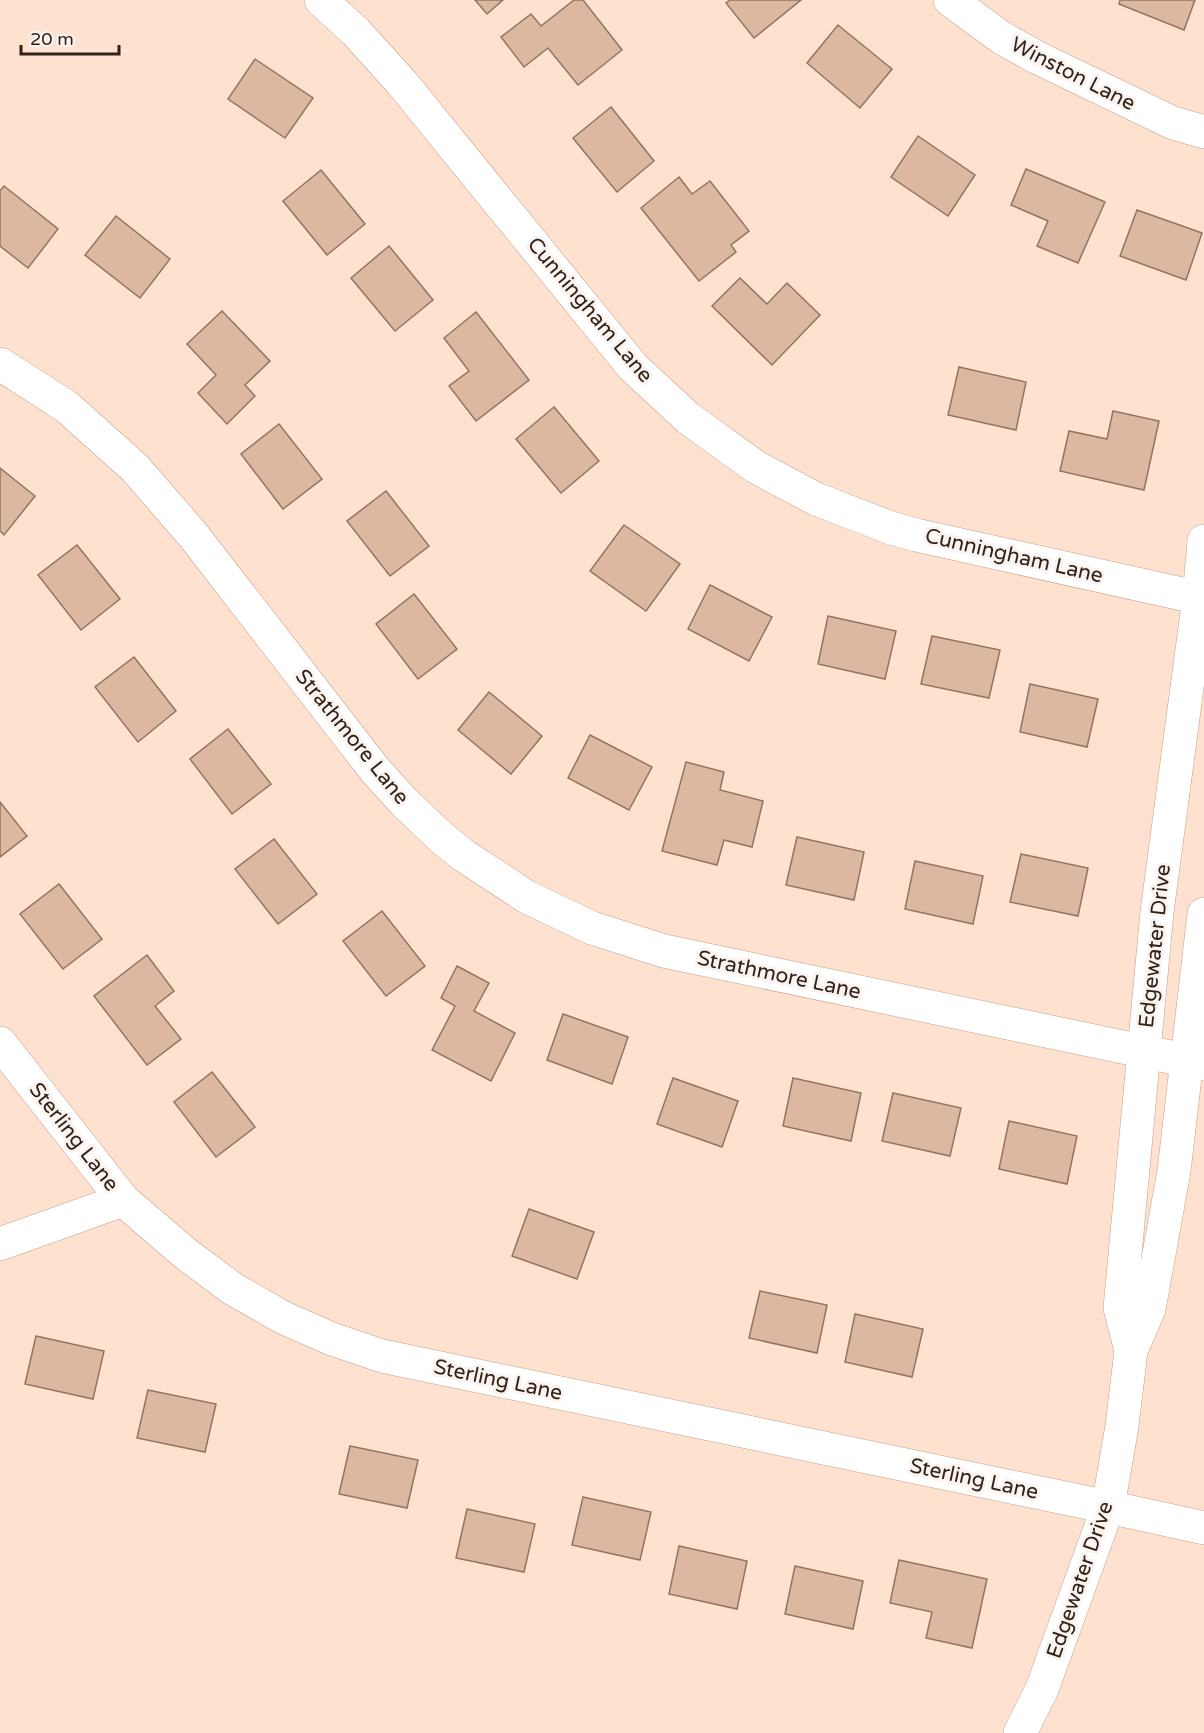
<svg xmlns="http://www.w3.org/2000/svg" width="1204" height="1733" font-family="'Varela Round',sans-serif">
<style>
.building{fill:#dcb8a2;stroke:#95745f;stroke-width:1.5}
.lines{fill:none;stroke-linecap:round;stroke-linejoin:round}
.minor-casing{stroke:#c3a08b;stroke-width:34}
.tertiary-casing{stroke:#c3a08b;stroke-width:34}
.minor{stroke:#fff;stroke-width:33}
.tertiary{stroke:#fff;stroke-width:33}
.labels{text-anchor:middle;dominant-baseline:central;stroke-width:6;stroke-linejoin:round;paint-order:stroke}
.street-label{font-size:21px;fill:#2f2219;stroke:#fbf3ef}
</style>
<rect width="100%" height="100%" fill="#ffe1cf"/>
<!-- building -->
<g class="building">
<path d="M475,0H503L487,14Z"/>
<path d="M574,0H583L622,50L578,85L548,48L524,67L501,37L531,14L541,26Z"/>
<path d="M730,0H801L754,38L726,3Z"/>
<path d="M1120,0H1195L1184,30L1119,4Z"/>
<path d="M838,25L892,69L860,108L807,63Z"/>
<path d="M255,59L313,98L285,138L228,99Z"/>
<path d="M611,107L654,161L617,192L573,138Z"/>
<path d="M918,136L975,175L948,216L891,177Z"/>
<path d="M1026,169L1105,202L1078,263L1037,246L1048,221L1011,205Z"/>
<path d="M321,170L365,224L327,255L283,201Z"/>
<path d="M679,177L692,194L710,181L749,231L731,245L736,252L699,281L641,208Z"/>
<path d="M4,186L58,229L28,268L0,246V191Z"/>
<path d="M1137,210L1202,233L1186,280L1120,256Z"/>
<path d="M116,216L170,259L140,298L85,255Z"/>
<path d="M389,246L433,300L395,331L351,278Z"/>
<path d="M740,278L767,304L787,283L820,315L772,365L712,306Z"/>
<path d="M222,311L270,361L245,385L255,396L227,424L198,393L216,375L187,344Z"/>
<path d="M476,312L529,380L476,421L449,386L469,371L444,338Z"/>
<path d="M959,367L1026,382L1016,430L948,415Z"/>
<path d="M554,407L599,461L561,493L516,439Z"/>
<path d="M1113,411L1159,421L1144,490L1060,471L1069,431L1107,439Z"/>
<path d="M279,424L322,479L283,509L241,454Z"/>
<path d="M0,468L35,496L4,535L0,531Z"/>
<path d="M386,491L429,546L390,576L347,521Z"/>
<path d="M624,525L680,564L646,611L590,571Z"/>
<path d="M77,545L120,599L81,630L38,575Z"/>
<path d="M710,585L772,617L749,661L688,629Z"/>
<path d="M414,594L457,649L418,679L376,624Z"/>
<path d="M828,616L896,631L885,679L818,664Z"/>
<path d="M932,636L1000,650L989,698L921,684Z"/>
<path d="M134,657L176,711L138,742L95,687Z"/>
<path d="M1030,684L1098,699L1087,747L1020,732Z"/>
<path d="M489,692L542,736L511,774L458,730Z"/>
<path d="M228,729L271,784L232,814L190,759Z"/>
<path d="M590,735L652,767L629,810L568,778Z"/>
<path d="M686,762L724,772L720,790L763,801L752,847L724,840L717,865L662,851Z"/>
<path d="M0,802L27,836L0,857Z"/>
<path d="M797,837L864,852L854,900L786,885Z"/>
<path d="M274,839L317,894L278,924L235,869Z"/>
<path d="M1021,854L1088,868L1078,916L1010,902Z"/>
<path d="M915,861L983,876L973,924L905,909Z"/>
<path d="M59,884L102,939L63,969L20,914Z"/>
<path d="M382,911L425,966L386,996L343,941Z"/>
<path d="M147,955L174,991L155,1006L181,1039L147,1065L94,996Z"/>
<path d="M457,966L489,983L474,1011L515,1033L491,1081L432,1050L455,1006L441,998Z"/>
<path d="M563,1014L628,1037L612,1084L547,1060Z"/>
<path d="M212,1072L255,1127L216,1157L174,1102Z"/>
<path d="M673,1078L738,1101L722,1147L657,1124Z"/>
<path d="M793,1078L861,1093L851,1141L783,1126Z"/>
<path d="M893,1093L961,1108L950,1156L882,1141Z"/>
<path d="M1009,1121L1077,1136L1067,1184L999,1169Z"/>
<path d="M529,1209L594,1232L577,1279L512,1256Z"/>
<path d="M760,1291L827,1305L817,1353L749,1338Z"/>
<path d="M855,1314L923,1329L912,1377L845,1362Z"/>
<path d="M36,1336L104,1351L93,1399L25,1384Z"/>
<path d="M148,1390L216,1404L205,1452L137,1438Z"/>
<path d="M350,1446L418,1460L407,1508L339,1494Z"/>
<path d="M583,1497L651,1512L640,1560L572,1545Z"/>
<path d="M467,1509L535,1524L524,1572L456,1558Z"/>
<path d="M679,1546L747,1561L737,1609L669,1594Z"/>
<path d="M899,1560L987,1579L972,1648L926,1638L932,1612L890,1603Z"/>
<path d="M795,1566L863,1581L853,1629L785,1614Z"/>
</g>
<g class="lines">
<!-- minor casing -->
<g class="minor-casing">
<g id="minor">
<path d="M321,0L356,32L402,83L633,367L688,418L756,467L816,499L891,528L916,535L1204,599"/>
<path d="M950,0L1002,38L1036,57L1173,123L1204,132"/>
<path d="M0,364L67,407L135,468L193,535L375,770L404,802L443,839L463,855L527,897L592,928L664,951L1204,1064"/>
<path d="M0,1043L123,1200L186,1254L233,1289L284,1318L332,1339L382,1356L1108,1507L1204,1528"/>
<path d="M0,1244L123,1200"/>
</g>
</g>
<!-- tertiary casing -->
<g class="tertiary-casing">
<g id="tertiary">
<path d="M1131,1351L1120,1308L1157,912L1199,598L1204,541"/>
<path d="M1020,1733L1042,1689L1108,1507L1122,1426L1131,1351L1149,1309L1174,1171L1204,914"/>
</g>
</g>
<!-- minor -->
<use href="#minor" class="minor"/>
<!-- tertiary -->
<use href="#tertiary" class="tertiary"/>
</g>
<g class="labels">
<!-- street labels -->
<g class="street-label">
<text transform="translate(1073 74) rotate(27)">Winston Lane</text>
<text transform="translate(590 310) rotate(50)">Cunningham Lane</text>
<text transform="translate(1014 556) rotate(13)">Cunningham Lane</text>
<text transform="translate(352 737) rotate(51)">Strathmore Lane</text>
<text transform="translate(1155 946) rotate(-84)">Edgewater Drive</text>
<text transform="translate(779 975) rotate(12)">Strathmore Lane</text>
<text transform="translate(74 1137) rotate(52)">Sterling Lane</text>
<text transform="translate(498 1380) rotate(12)">Sterling Lane</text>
<text transform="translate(974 1479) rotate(12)">Sterling Lane</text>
<text transform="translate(1080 1580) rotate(-71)">Edgewater Drive</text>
</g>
</g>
<!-- scale -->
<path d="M21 45v9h98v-9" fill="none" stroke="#2f2219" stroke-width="3"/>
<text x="30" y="45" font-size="18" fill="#2f2219" stroke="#fbf3ef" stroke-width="4.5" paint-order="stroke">20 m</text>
</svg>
